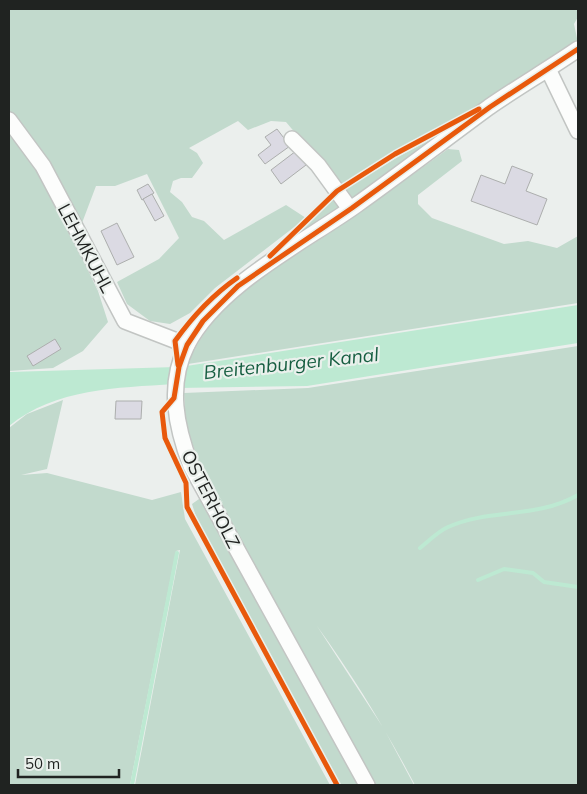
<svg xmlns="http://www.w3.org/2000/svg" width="587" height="794" font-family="Mulish,sans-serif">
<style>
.green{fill:#c2dacd}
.water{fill:#bde9d2}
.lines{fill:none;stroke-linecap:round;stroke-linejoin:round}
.stream{stroke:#bde9d2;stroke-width:4}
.building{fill:#dbdae3;stroke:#acaead}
.minor-casing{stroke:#c2c5c3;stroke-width:18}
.minor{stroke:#fcfdfc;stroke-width:15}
.cycleway-casing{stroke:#eaf0ec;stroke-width:8}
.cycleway{stroke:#e8590c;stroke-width:5}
.labels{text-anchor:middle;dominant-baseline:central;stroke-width:4.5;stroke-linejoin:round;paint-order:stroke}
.street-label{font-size:18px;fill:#202321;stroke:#eaf0ec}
.water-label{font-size:19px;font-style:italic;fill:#165e41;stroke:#eaf0ec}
</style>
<rect width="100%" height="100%" fill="#ebefed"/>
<!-- green -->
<g class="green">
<path d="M9,9H578V17L574,24L578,43L472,109L393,152L340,186L286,122L271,121L248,130L238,121L189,148L197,153L203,163L192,178H181L173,181L170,192L182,202L192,217L204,221L224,240L286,205L306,218L215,288L190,313L170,324L150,321L127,304L117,282L159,259L179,238L147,174L115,186H96L82,223L68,229L98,291L108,322L83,351L53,368L9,371Z"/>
<path d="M460,124L351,202L342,191L398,157Z"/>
<path d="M448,149L459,150L462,161L418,195V204L432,218L504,244L528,241L557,248L578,236V303L188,364C214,297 287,263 343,224C378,200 413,174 448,149Z"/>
<path d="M337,195L345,207L289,244Z"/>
<path d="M578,346V785H415C386,730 354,677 317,626L384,729L414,785H339L198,523L192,504L213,489L223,502L205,476L186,428L184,393L308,388Z"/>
<path d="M63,400L47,469L21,475L47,473L152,500L181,492L185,519L330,785H135L180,550L176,551L130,785H9V428L27,414Z"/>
</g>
<!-- water -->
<g class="water">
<path d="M578,305V343L307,386L178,388L180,367Z"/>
<path d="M176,367L174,384C117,388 56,388 9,426V372Z"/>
</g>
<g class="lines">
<!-- stream -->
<g class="stream">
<path d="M420,548C429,541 437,532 448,527C491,508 536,519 578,495"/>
<path d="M478,580L504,569L533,573L544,582L578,587"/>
<path d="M132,785L177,553"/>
</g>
</g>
<!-- building -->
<g class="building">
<path d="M277,129L290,146L265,164L258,155L271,145L265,137Z"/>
<path d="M296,151L306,165L281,184L271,170Z"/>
<path d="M512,166L533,174L526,191L547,199L537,225L471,201L481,175L505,184Z"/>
<path d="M148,184L154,193L142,200L137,190Z"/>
<path d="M152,194L164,216L155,221L143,199Z"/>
<path d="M117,223L134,257L117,265L101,231Z"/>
<path d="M55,339L61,349L33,366L27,356Z"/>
<path d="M116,401H142L141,419H115Z"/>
</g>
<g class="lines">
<!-- minor casing -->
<g class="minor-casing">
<g id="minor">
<path d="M548,69L578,131"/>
<path d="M9,120L43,166L125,321L187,345"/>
<path d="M292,139L318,165L350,209"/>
<path d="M367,785L191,466C176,427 167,385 187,345C218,285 301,244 355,206C400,174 444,140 489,107C518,87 549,69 578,49"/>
</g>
</g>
<!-- minor -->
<use href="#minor" class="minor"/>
<!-- cycleway casing -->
<g class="cycleway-casing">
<g id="cycleway">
<path d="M270,256L337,191L395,154L479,109"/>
<path d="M178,365L175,341C193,316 211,296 237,278"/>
<path d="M337,785L187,507L186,483L165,438L162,412L174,398L179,367L187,345L203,321L238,286L352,208L490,107L578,49"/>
</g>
</g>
<!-- cycleway -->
<use href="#cycleway" class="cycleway"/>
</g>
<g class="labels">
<!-- street labels -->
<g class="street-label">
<text transform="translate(86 248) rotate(62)">LEHMKUHL</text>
<text transform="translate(211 499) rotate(63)">OSTERHOLZ</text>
</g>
<!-- water labels -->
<g class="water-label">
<text transform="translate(291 363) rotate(-6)">Breitenburger Kanal</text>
</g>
</g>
<!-- border -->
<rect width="587" height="794" fill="none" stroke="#202321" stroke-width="20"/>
<!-- scale -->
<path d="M18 769v8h101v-8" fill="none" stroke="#202321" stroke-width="2.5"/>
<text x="25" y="769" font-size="15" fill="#202321" stroke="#eaf0ec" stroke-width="4" paint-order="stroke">50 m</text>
</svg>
